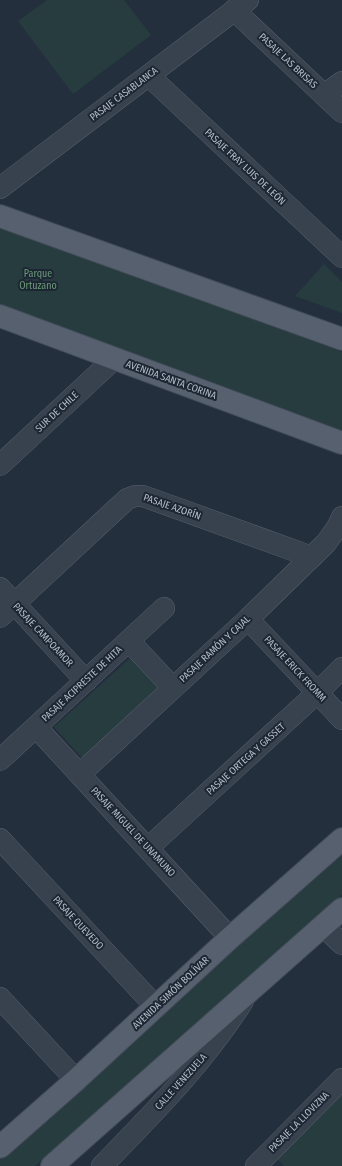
<svg xmlns="http://www.w3.org/2000/svg" width="342" height="1166" font-family="'Fira Sans Condensed',sans-serif">
<style>
.green{fill:#263c3f}
.lines{fill:none;stroke-linecap:round;stroke-linejoin:round}
.minor-casing{stroke:#565f6c;stroke-width:22}
.major-casing{stroke:#414a57;stroke-width:24}
.minor{stroke:#38414e;stroke-width:21}
.major{stroke:#56606e;stroke-width:22}
.labels{text-anchor:middle;dominant-baseline:central;stroke-width:4;stroke-linejoin:round;paint-order:stroke}
.street-label{font-size:10px;fill:#b4bcc9;stroke:#1d2633}
.park-label{font-size:10px;fill:#6b9a76;stroke:#1d2633}
</style>
<rect width="100%" height="100%" fill="#242f3e"/>
<!-- green -->
<g class="green">
<path d="M47,0H124L151,35L73,94L18,21Z"/>
<path d="M0,226L342,352V431L0,306Z"/>
<path d="M324,264L342,282V313L295,296Z"/>
<path d="M137,652L167,686L84,760L54,727Z"/>
<path d="M342,849V895L35,1166H0V1154Z"/>
<path d="M342,1084V1166H284L273,1155Z"/>
</g>
<g class="lines">
<!-- minor casing -->
<g class="minor-casing">
<g id="minor">
<path d="M234,10L342,112"/>
<path d="M149,76L342,257"/>
<path d="M324,95L342,82"/>
<path d="M0,188L248,0"/>
<path d="M0,465L114,359"/>
<path d="M0,588L86,681"/>
<path d="M0,617L127,499L135,496H143L312,557"/>
<path d="M248,619L342,719"/>
<path d="M129,641L173,688"/>
<path d="M36,727L230,938"/>
<path d="M0,760L164,608"/>
<path d="M80,774L248,619L326,543L338,526L342,517"/>
<path d="M0,839L156,1007"/>
<path d="M148,848L317,693L342,668"/>
<path d="M323,926L342,944"/>
<path d="M0,998L76,1080"/>
<path d="M102,1166C153,1113 203,1064 243,1001"/>
<path d="M256,1166L342,1079"/>
</g>
</g>
<!-- major casing -->
<g class="major-casing">
<g id="major">
<path d="M0,216L342,339"/>
<path d="M0,316L342,443"/>
<path d="M0,1147L76,1080L230,938L342,839"/>
<path d="M52,1166L342,909"/>
</g>
</g>
<!-- minor -->
<use href="#minor" class="minor"/>
<!-- major -->
<use href="#major" class="major"/>
</g>
<g class="labels">
<!-- street labels -->
<g class="street-label">
<text transform="translate(288 61) rotate(43)">PASAJE LAS BRISAS</text>
<text transform="translate(124 94) rotate(-37)">PASAJE CASABLANCA</text>
<text transform="translate(245 167) rotate(43)">PASAJE FRAY LUIS DE LEÓN</text>
<text transform="translate(171 380) rotate(20)">AVENIDA SANTA CORINA</text>
<text transform="translate(57 412) rotate(-43)">SUR DE CHILE</text>
<text transform="translate(172 507) rotate(19)">PASAJE AZORÍN</text>
<text transform="translate(43 635) rotate(47)">PASAJE CAMPOAMOR</text>
<text transform="translate(215 649) rotate(-43)">PASAJE RAMÓN Y CAJAL</text>
<text transform="translate(295 669) rotate(47)">PASAJE ERICK FROMM</text>
<text transform="translate(82 684) rotate(-43)">PASAJE ACIPRESTE DE HITA</text>
<text transform="translate(246 759) rotate(-42)">PASAJE ORTEGA Y GASSET</text>
<text transform="translate(133 832) rotate(47)">PASAJE MIGUEL DE UNAMUNO</text>
<text transform="translate(78 923) rotate(47)">PASAJE QUEVEDO</text>
<text transform="translate(171 993) rotate(-43)">AVENIDA SIMÓN BOLÍVAR</text>
<text transform="translate(181 1082) rotate(-48)">CALLE VENEZUELA</text>
<text transform="translate(299 1122) rotate(-45)">PASAJE LA LLOVIZNA</text>
</g>
<!-- park labels -->
<g class="park-label">
<text x="38" y="274">Parque<tspan x="38" dy="12">Ortuzano</tspan></text>
</g>
</g>
</svg>
